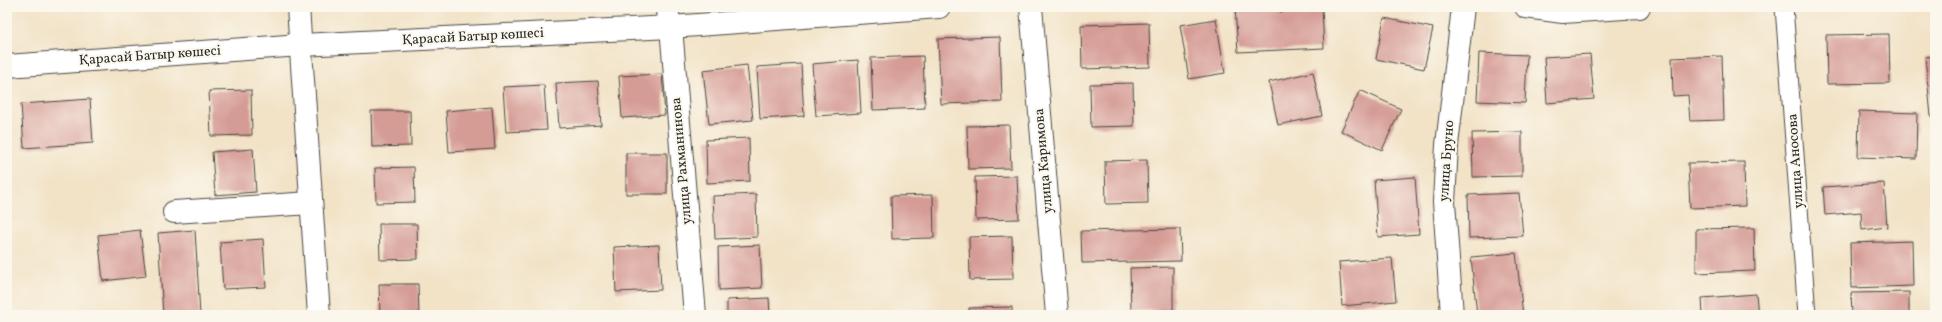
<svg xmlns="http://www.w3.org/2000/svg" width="1942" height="322" font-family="Vollkorn,serif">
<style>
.building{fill:#d59b95}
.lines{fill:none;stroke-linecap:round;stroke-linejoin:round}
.service-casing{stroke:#494742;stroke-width:19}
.minor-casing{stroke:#494742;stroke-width:24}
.tertiary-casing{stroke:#494742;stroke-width:24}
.service{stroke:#fff;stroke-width:17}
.minor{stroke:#fff;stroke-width:22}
.tertiary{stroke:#fff;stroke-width:22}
.labels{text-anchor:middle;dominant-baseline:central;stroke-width:4;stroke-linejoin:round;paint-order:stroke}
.street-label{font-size:14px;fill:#2b2b2b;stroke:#fbf7ec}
</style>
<rect width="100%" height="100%" fill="#fbf7ec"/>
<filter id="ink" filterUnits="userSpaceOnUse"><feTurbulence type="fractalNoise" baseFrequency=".025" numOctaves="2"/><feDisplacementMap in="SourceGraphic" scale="8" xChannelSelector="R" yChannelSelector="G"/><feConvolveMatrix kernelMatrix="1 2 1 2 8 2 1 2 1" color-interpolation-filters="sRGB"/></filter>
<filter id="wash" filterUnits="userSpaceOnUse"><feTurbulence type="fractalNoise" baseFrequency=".012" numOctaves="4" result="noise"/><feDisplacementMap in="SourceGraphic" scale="16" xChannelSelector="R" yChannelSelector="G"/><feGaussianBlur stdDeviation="0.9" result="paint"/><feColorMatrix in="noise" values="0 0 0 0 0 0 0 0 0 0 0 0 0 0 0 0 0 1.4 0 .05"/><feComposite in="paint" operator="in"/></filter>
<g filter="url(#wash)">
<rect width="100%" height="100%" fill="#f2e3c7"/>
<g id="blocks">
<!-- building -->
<g class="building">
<path d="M79,7H102V8L79,10Z"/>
<path d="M1235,7H1280V12L1322,9L1324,48L1238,52Z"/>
<path d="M1384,18L1433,28L1424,69L1376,59Z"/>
<path d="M1216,19L1225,73L1189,79L1180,25Z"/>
<path d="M1149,23L1150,67L1082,69L1081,25Z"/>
<path d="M1889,34L1890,83L1827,84L1826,35Z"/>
<path d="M1000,37L1002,102L941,104L938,39Z"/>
<path d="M1479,53L1527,55L1525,103L1477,101Z"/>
<path d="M1590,54L1594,99L1547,103L1544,57Z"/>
<path d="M923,56L925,108L873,110L871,58Z"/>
<path d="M1722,56L1724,120L1690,121L1688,95L1673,96L1672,58Z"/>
<path d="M1935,56V116H1931L1925,57Z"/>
<path d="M858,60L861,113L816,116L812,64Z"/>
<path d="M801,64L804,116L760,119L757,67Z"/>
<path d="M747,65L753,120L709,124L703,70Z"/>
<path d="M1313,72L1322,116L1278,125L1269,82Z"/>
<path d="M662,74L665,115L622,118L619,76Z"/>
<path d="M598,81L601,125L559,128L556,83Z"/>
<path d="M1133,83L1134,126L1091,127L1090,84Z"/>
<path d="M544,85L547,130L506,132L503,87Z"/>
<path d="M251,90L252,135L211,136L209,91Z"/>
<path d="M1360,90L1401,109L1382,150L1341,131Z"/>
<path d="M90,99L93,143L24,148L21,104Z"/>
<path d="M492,107L495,149L449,152L446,111Z"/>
<path d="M371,111H410L411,146L372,147Z"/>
<path d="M1859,111L1917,113L1916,159L1858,157Z"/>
<path d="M1009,125L1011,168L968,169L967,126Z"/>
<path d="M1522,132V176L1473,177L1472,133Z"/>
<path d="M749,138L750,181L707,183L706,140Z"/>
<path d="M253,149L256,192L215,195L212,152Z"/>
<rect x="626" y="153" width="41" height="41"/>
<path d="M1147,160L1148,203L1106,204L1105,161Z"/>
<path d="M1744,162L1745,206L1690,208L1688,163Z"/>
<path d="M414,167L415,202L376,203L375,168Z"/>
<path d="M1017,176L1019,219L976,220L975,177Z"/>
<path d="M1415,177L1419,234L1378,237L1374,180Z"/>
<path d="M1884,183L1887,227L1862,230L1861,212L1825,215L1823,187Z"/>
<path d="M1519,193L1523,236L1469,238L1468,195Z"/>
<path d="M756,194L757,237L715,239L713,196Z"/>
<path d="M933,195L934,238L892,239L891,196Z"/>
<path d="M379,224H417L418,259L380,260Z"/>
<path d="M1754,228L1755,271L1696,273V229Z"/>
<path d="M1180,229L1181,261L1082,263L1081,231Z"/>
<path d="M140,230L146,276L103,281L98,235Z"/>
<path d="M195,230L200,315H163L158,233Z"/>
<path d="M1012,236L1013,279L970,280L969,237Z"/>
<path d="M263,239L266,287L223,289L220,242Z"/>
<path d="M1912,241L1913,286L1851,288L1850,243Z"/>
<path d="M659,245L661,290L616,292L614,247Z"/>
<path d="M760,245L762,288L719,290L718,247Z"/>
<path d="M1516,253L1523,315H1477L1471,257Z"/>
<path d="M1392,258L1396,301L1342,306L1339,262Z"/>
<path d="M1173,267V310L1131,311L1130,268Z"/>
<path d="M379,284H418L419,315H380Z"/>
<path d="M1909,292V315H1852L1851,293Z"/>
<path d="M1756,294L1758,315H1703L1702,298Z"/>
<path d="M769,298L770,315H727V300Z"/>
<path d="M1012,307V315H970L969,308Z"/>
</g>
</g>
</g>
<g filter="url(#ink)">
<use href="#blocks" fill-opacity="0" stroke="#494742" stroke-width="1"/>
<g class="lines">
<!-- service casing -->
<g class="service-casing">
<path id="service" d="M1784,7L1807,315"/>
</g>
<!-- minor casing -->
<g class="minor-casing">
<g id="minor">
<path d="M666,7L671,27L695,315"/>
<path d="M174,212L311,203"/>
<path d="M1452,315L1444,202L1447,145L1463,7"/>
</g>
</g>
<!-- tertiary casing -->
<g class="tertiary-casing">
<g id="tertiary">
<path d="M298,7L319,315"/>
<path d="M1031,7L1057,315"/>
<path d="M1526,7L1563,12L1639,7"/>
<path d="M7,66L301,45L671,27L939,7"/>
</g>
</g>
<!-- service -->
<use href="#service" class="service"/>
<!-- minor -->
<use href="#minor" class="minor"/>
<!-- tertiary -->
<use href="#tertiary" class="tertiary"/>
</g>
</g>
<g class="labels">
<!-- street labels -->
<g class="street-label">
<text transform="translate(473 37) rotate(-3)">Қарасай Батыр көшесі</text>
<text transform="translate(150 56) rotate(-4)">Қарасай Батыр көшесі</text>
<text transform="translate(682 161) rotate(-95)">улица Рахманинова</text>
<text transform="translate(1044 161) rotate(-95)">улица Каримова</text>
<text transform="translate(1447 161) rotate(-86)">улица Бруно</text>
<text transform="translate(1796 161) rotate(-94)">улица Аносова</text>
</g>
</g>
<!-- margin -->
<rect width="1942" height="322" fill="none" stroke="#fbf7ec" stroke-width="24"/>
</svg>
